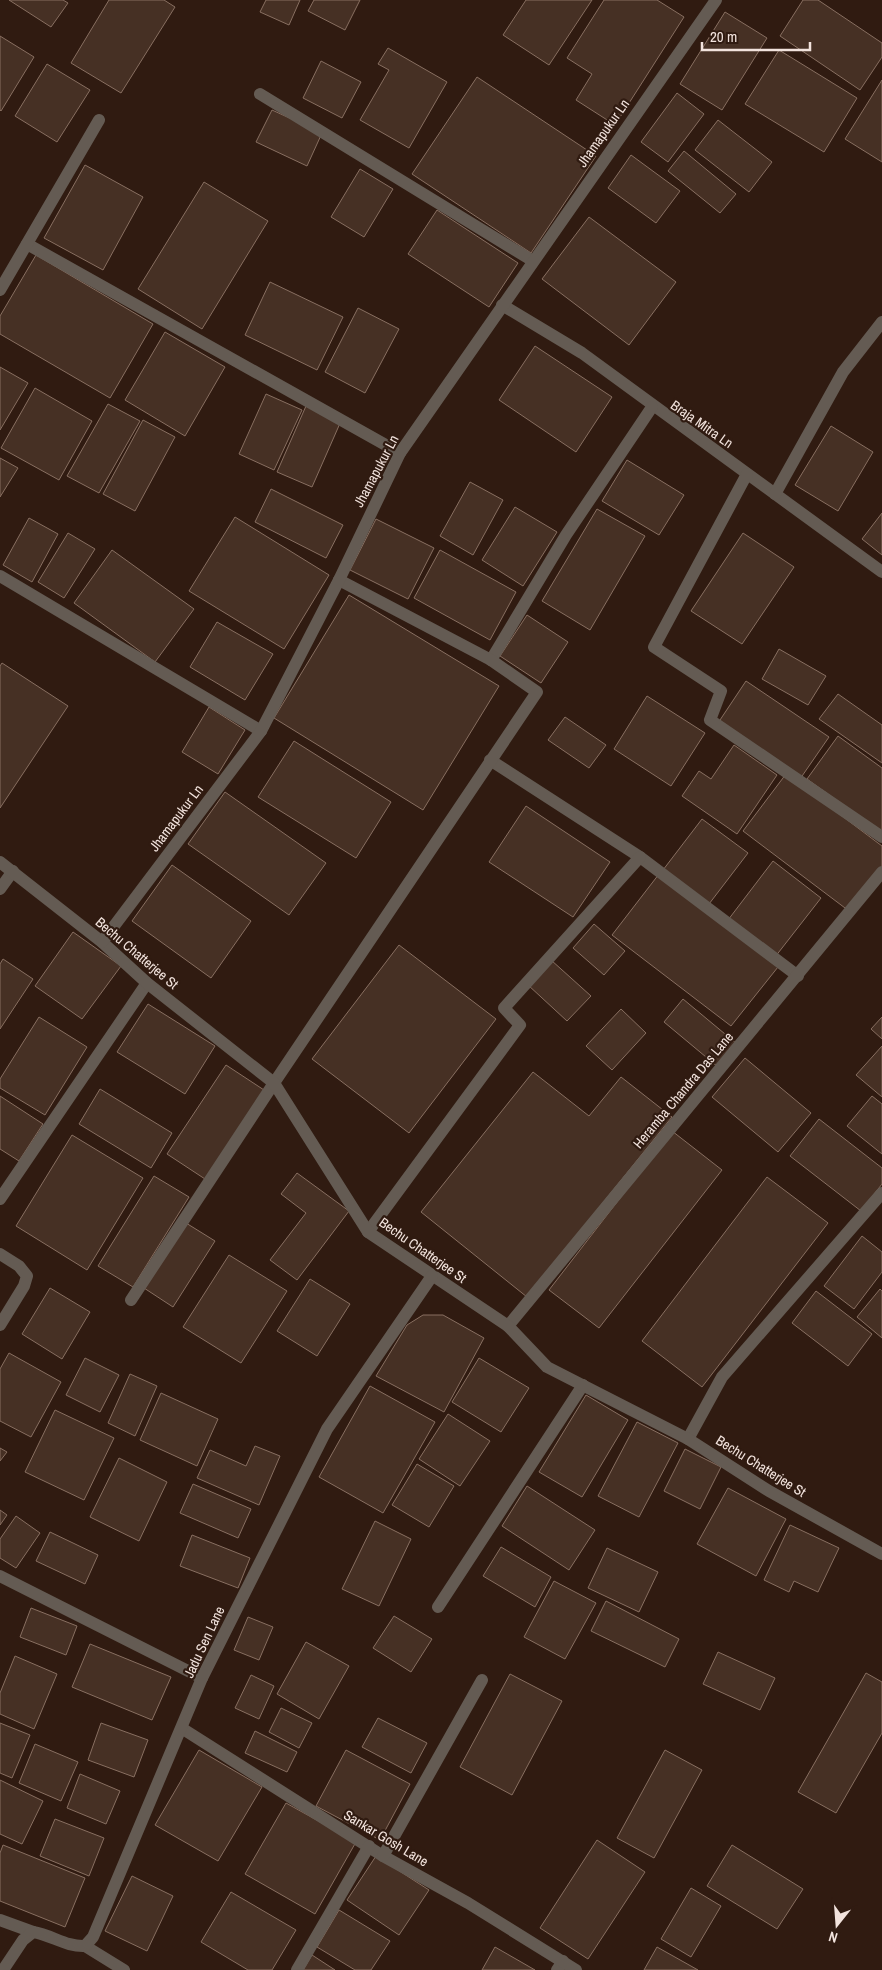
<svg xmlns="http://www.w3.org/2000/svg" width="882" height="1970" font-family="'Archivo Narrow',sans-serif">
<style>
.building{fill:#463024;stroke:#886f61}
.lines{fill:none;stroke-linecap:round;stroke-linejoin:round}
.service{stroke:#645b53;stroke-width:12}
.minor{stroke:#645b53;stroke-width:12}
.tertiary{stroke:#645b53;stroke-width:12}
.labels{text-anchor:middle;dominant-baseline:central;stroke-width:4.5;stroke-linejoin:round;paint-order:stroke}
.street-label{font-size:14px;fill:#f2e3dd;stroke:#301b11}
</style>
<rect width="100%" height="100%" fill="#301b11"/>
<!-- building -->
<g class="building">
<path d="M9,0H63L68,3L51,27Z"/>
<path d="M109,0H164L175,7L121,93L71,63Z"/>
<path d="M266,0H300L289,25L260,12Z"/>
<path d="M314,0H360L345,30L308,11Z"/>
<path d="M526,0H592L549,65L503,35Z"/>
<path d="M604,0H657L684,17L615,125L576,100L592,74L567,58Z"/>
<path d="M803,0H818L882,43V57L860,90L780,36Z"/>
<path d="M725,12L767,38L722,110L680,84Z"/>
<path d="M0,36L34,57L1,111L0,110Z"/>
<path d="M388,48L447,82L409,148L360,120L389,70L378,64Z"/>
<path d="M779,50L857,98L824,152L745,104Z"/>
<path d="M321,61L361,82L342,118L303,98Z"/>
<path d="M47,64L90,90L57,142L15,116Z"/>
<path d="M477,77L596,156L531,253L412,174Z"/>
<path d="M882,80V162L845,139Z"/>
<path d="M677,93L704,114L668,162L641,142Z"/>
<path d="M272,110L322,133L307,166L256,142Z"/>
<path d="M718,120L772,162L749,192L695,150Z"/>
<path d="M684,151L736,194L720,213L668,171Z"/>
<path d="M631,155L680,191L656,223L608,188Z"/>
<path d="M85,165L143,197L103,270L44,238Z"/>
<path d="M360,169L393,189L364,237L331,217Z"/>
<path d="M204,182L268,221L202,329L138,289Z"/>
<path d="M437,210L518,263L489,307L408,254Z"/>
<path d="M589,217L676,282L629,345L542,279Z"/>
<path d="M36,255L153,324L110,398L0,334V316Z"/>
<path d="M270,282L343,317L317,370L245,335Z"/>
<path d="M358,308L399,329L365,393L325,372Z"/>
<path d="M165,332L225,367L185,436L125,400Z"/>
<path d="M535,346L612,397L576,452L499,400Z"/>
<path d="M0,367L28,383L0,430Z"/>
<path d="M35,388L92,421L59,480L1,448Z"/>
<path d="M266,394L302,410L274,470L239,454Z"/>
<path d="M108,404L140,421L99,493L67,476Z"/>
<path d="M306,406L341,421L312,487L277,472Z"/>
<path d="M143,420L175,437L135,511L103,494Z"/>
<path d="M831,426L873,452L838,511L795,485Z"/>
<path d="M0,458L18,468L0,497Z"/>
<path d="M627,460L684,495L659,535L602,501Z"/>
<path d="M470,482L503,500L473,555L440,536Z"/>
<path d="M271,489L343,525L326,558L255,522Z"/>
<path d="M515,507L557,532L523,586L482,560Z"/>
<path d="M597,509L645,536L590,630L542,601Z"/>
<path d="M882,513V555L862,539Z"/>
<path d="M235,517L329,575L284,649L189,591Z"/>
<path d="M29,518L58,534L32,582L3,565Z"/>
<path d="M376,519L434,548L408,599L350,570Z"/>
<path d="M68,533L95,549L64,598L38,582Z"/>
<path d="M743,533L794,567L742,644L691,611Z"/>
<path d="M112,550L194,609L155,662L74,603Z"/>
<path d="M440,550L516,592L490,640L414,598Z"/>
<path d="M349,595L499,686L423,810L274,718Z"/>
<path d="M527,615L568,642L541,683L500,656Z"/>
<path d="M217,622L273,654L245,700L190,667Z"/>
<path d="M779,649L826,676L808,705L762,679Z"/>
<path d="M2,663L68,706L0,808V666Z"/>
<path d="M746,681L829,737L800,779L718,723Z"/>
<path d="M838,694L882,725V763L819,719Z"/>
<path d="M647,696L705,733L671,786L614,749Z"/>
<path d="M209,707L245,730L218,774L182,752Z"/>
<path d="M565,717L606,745L589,768L548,740Z"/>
<path d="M838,736L882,768V833L807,779Z"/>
<path d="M294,741L391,802L356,858L258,797Z"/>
<path d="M734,745L777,775L737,834L682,796L699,771L711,779Z"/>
<path d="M786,774L882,846V868L849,911L743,831Z"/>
<path d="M225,792L326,863L289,915L188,844Z"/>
<path d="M526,806L610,862L573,917L489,862Z"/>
<path d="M702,819L748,853L709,904L663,870Z"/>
<path d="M773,861L821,898L775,957L728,920Z"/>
<path d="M172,865L251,921L211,978L132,921Z"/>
<path d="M659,874L778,967L731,1026L612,935Z"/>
<path d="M594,924L625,951L604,975L573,948Z"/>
<path d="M73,932L121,966L82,1019L35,986Z"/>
<path d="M399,945L496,1019L409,1133L312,1059Z"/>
<path d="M3,959L33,979L0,1029V964Z"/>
<path d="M551,960L591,996L567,1021L528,985Z"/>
<path d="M683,999L737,1044L718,1067L664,1022Z"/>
<path d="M148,1004L215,1046L185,1094L117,1052Z"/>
<path d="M621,1009L646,1033L612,1070L586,1046Z"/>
<path d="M39,1017L87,1047L45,1115L0,1088V1079Z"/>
<path d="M882,1017V1039L871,1029Z"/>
<path d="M882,1046V1097L856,1075Z"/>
<path d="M745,1058L811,1113L778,1152L712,1097Z"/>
<path d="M226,1065L264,1090L205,1179L167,1154Z"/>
<path d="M533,1072L589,1116L621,1077L672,1117L527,1297L421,1212Z"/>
<path d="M100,1089L172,1133L151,1168L79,1124Z"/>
<path d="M0,1096L43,1124L19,1161L0,1149Z"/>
<path d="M872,1096L882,1104V1154L847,1126Z"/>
<path d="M819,1119L882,1168V1184L861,1211L790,1156Z"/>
<path d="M672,1131L722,1170L599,1328L549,1290Z"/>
<path d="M72,1135L143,1178L87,1270L16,1226Z"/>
<path d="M297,1173L349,1211L297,1280L270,1260L306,1213L281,1194Z"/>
<path d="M154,1176L189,1197L133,1287L98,1266Z"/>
<path d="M767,1177L828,1223L702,1387L642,1341Z"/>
<path d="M186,1223L215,1241L173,1307L144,1288Z"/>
<path d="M862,1236L882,1252V1272L854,1309L824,1286Z"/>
<path d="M229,1255L287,1291L241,1363L183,1327Z"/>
<path d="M310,1279L350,1304L317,1356L277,1331Z"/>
<path d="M50,1288L90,1312L62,1359L22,1334Z"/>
<path d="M880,1289L882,1291V1338L857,1317Z"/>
<path d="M816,1291L872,1334L848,1366L792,1323Z"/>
<path d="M423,1315H443L484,1338L444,1412L376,1376L407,1325Z"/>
<path d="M9,1353L61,1382L31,1437L0,1421V1369Z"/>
<path d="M85,1358L119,1375L100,1412L66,1395Z"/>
<path d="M479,1358L529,1388L501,1432L452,1402Z"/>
<path d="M130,1374L157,1386L135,1436L108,1423Z"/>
<path d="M370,1386L435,1422L383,1513L319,1477Z"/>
<path d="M161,1393L218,1419L197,1466L140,1440Z"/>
<path d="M586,1395L628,1420L582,1497L539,1472Z"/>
<path d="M55,1410L114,1438L84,1500L25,1472Z"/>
<path d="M448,1414L490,1441L460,1486L419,1459Z"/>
<path d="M637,1422L678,1443L639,1517L598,1496Z"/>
<path d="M255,1446L280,1456L259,1505L197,1478L210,1450L246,1466Z"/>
<path d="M0,1448L7,1452L0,1461Z"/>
<path d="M685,1449L721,1467L700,1509L664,1491Z"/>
<path d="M119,1458L167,1482L139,1541L90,1517Z"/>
<path d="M417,1464L454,1486L429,1527L392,1505Z"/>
<path d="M193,1484L251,1509L238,1538L180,1513Z"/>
<path d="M527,1486L595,1530L569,1570L502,1526Z"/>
<path d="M728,1488L786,1519L756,1576L697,1544Z"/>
<path d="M0,1510L7,1515L0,1525Z"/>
<path d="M16,1516L40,1533L16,1568L0,1558V1539Z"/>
<path d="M375,1521L411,1539L379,1606L342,1589Z"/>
<path d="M790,1525L839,1548L818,1592L794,1581L789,1592L764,1580Z"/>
<path d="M50,1532L98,1555L85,1584L36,1561Z"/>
<path d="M192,1535L250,1558L238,1588L180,1566Z"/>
<path d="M501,1547L551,1577L535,1607L483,1576Z"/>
<path d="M607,1548L658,1572L639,1612L588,1588Z"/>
<path d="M554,1581L596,1603L565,1659L524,1637Z"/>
<path d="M606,1601L679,1639L665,1667L591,1631Z"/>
<path d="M31,1608L77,1626L66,1655L20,1637Z"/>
<path d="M394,1616L432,1639L411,1672L373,1648Z"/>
<path d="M248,1617L273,1627L259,1660L234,1650Z"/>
<path d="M306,1642L349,1666L319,1719L277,1694Z"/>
<path d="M90,1644L171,1677L152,1720L72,1687Z"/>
<path d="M718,1652L775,1678L760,1710L703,1684Z"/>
<path d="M15,1656L57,1674L34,1729L0,1714V1693Z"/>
<path d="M866,1673L882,1682V1733L836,1813L798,1792Z"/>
<path d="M510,1674L562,1701L512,1795L460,1767Z"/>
<path d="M251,1675L274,1686L259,1719L235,1708Z"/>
<path d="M281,1708L312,1723L299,1748L269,1732Z"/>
<path d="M378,1718L427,1743L411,1773L362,1747Z"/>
<path d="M0,1723L30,1735L12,1778L0,1773Z"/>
<path d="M101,1723L148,1740L134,1777L88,1760Z"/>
<path d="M255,1731L297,1752L287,1772L245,1753Z"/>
<path d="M35,1744L78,1762L61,1801L19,1783Z"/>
<path d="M199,1750L262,1787L218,1861L155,1825Z"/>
<path d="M346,1750L410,1784L380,1840L316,1806Z"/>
<path d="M665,1750L702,1770L654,1858L617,1838Z"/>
<path d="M80,1774L120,1791L106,1824L67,1808Z"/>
<path d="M0,1780L43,1801L22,1844L0,1834Z"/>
<path d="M286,1803L356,1842L315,1914L245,1874Z"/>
<path d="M55,1819L104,1838L89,1876L40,1856Z"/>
<path d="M597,1840L645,1872L588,1959L540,1928Z"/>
<path d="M3,1845L85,1878L65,1927L0,1901V1853Z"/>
<path d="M732,1845L803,1889L777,1929L707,1886Z"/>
<path d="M376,1856L429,1890L399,1935L347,1900Z"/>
<path d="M132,1876L173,1896L147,1951L105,1931Z"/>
<path d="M691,1888L721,1906L691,1957L661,1939Z"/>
<path d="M231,1892L296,1930L272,1970H248L201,1942Z"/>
<path d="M339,1910L390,1941L371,1970H355L317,1947Z"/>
<path d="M495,1947L535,1970H482Z"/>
<path d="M657,1947L698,1970H644Z"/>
<path d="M312,1955L335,1970H303Z"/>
</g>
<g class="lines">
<!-- service -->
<g class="service">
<path d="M260,94L533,261"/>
<path d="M27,244L400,453"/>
<path d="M0,290L99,120"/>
<path d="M502,305L582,353L882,572"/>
<path d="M747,474L654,647L721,691L710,720L882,837"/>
<path d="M775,494L843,372L882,322"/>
<path d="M0,576L261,731"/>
<path d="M491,660L566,535L652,407"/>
<path d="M490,760L640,857L798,976"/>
<path d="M0,889L13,871"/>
<path d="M274,1083L537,692L491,660L339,580"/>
<path d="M368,1232L520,1025L504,1008L640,857"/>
<path d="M508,1326L882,872"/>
<path d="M688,1439L722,1377L882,1193"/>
<path d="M557,1970L563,1961"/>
</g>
<!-- minor -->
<g class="minor">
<path d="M0,1199L147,983"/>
<path d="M0,1254L19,1266L27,1276L24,1286L0,1325"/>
<path d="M131,1300L274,1083"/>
<path d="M0,1576L202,1678"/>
<path d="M438,1607L583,1385"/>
<path d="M183,1729L383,1856L468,1903L576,1970"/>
<path d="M383,1856L482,1680"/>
<path d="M0,1920L33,1932"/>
<path d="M85,1946L124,1970"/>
<path d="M297,1970L369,1846"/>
</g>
<!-- tertiary -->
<g class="tertiary">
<path d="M0,862L102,942L147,983L274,1083L368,1232L508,1326L547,1367L688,1439L769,1491L882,1554"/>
<path d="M102,942L261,731L339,580L400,453L716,0"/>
<path d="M3,1970L23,1940L33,1932C52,1935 66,1947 85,1946L93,1937L202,1678L327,1429L432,1276"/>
</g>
</g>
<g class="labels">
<!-- street labels -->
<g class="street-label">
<text transform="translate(603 133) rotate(-55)">Jhamapukur Ln</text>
<text transform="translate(702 424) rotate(35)">Braja Mitra Ln</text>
<text transform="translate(376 471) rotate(-62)">Jhamapukur Ln</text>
<text transform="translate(176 818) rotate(-53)">Jhamapukur Ln</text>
<text transform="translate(137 953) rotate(40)">Bechu Chatterjee St</text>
<text transform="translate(683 1090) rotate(-50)">Heramba Chandra Das Lane</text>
<text transform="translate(423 1250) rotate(35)">Bechu Chatterjee St</text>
<text transform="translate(761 1466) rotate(32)">Bechu Chatterjee St</text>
<text transform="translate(204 1642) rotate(-65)">Jadu Sen Lane</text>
<text transform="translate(386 1838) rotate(31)">Sankar Gosh Lane</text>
</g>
</g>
<!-- north arrow -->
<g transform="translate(837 1925) rotate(197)" stroke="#301b11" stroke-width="4" paint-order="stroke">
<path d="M0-4L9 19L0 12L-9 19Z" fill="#f2e3dd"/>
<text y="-8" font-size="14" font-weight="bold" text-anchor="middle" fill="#f2e3dd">N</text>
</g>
<!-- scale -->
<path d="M702 42v8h108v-8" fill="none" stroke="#f2e3dd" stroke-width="2.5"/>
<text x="710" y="42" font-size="15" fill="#f2e3dd" stroke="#301b11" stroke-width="4" paint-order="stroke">20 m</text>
</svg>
